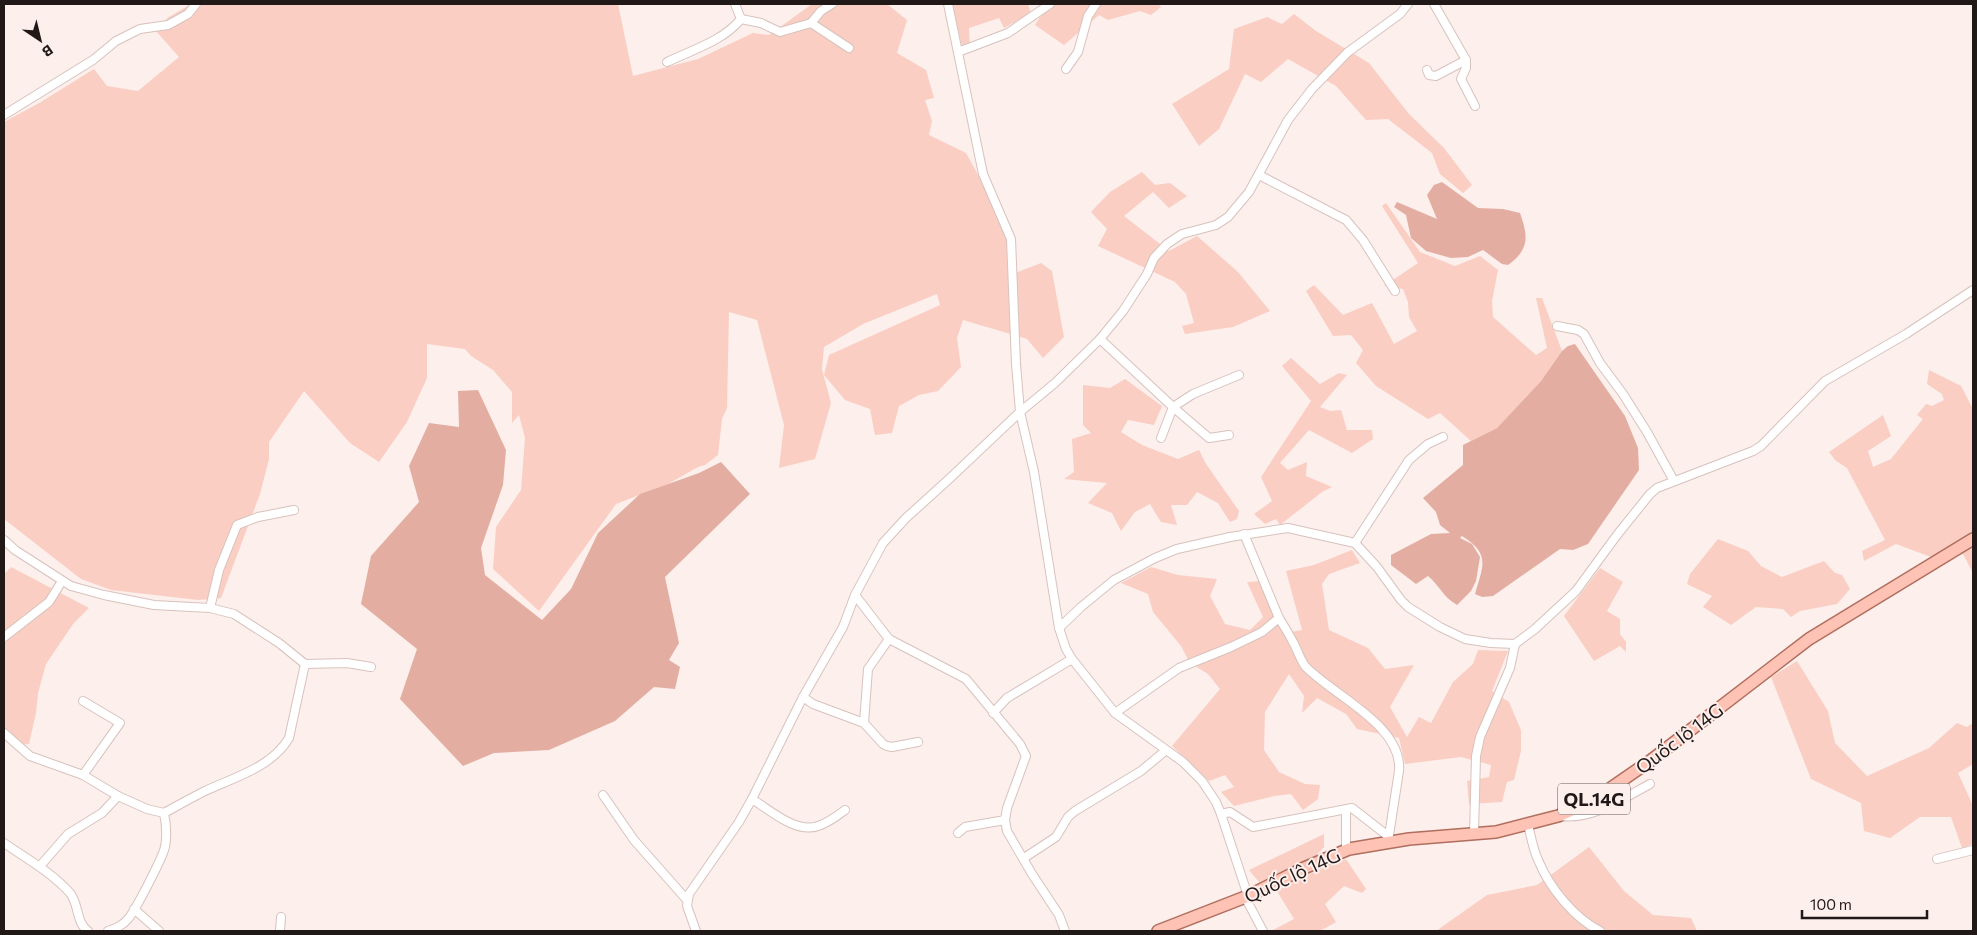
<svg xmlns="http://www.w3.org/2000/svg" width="1977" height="935" font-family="Commissioner,sans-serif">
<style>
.green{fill:#facec3}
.water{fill:#e3aea1}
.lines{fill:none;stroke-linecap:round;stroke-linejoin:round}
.street-casing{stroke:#d8c2bd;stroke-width:10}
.primary-casing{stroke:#b06e5e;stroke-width:14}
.street{stroke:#fff;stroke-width:8}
.primary{stroke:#fec3b5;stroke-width:11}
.labels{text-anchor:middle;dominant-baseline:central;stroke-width:4;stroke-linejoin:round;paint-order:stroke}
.shield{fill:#fdefec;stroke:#635957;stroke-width:1}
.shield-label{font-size:18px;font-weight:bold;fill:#211917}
.street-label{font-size:19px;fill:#211917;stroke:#fdefec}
</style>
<rect width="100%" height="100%" fill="#fdefec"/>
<!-- green -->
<g class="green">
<path d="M191,4H618L633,76L698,59L753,33L769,35L812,4H887L907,20L897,53L926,70L934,98L925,100L932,121L929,135L966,153L1006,226L1008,276L1041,263L1052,271L1064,337L1043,358L1027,339L963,320L957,338L961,367L938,391L919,395L899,406L892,433L875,435L870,409L845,400L824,375L829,355L940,305L937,294L863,324L824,347L822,369L831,403L815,459L779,468L784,425L757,320L729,312L727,408L722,419L718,455L705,465L698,467L668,484L616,504L539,611L493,569L496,527L521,490L525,438L519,415L512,423V392L493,370L471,356L465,349L427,344V378L407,422L379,462L350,443L304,391L269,442V459L260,494L221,598L198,600L111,590L81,579L4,519V122L41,102L94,69L107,86L138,91L179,57L155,30L169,17Z"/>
<path d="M952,4H1028L1031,13L1004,28L999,18L969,28L970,51L964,54Z"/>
<path d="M1048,4H1158L1161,7L1151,15L1140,11L1108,20L1099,15L1064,45L1035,25Z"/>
<path d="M1294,14L1316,31L1369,63L1409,114L1444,148L1472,185L1463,193L1440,174L1432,153L1388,119L1366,120L1336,86L1288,59L1261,82L1245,74L1219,129L1199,146L1172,104L1229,69L1234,29L1267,17L1282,24Z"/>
<path d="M1142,172L1155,185L1170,183L1187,196L1169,208L1153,192L1124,216L1169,251L1197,236L1238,272L1270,311L1233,327L1185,334L1182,326L1194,323L1186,294L1175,282L1098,246L1107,229L1091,212L1110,192Z"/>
<path d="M1386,203L1420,252L1455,266L1480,256L1498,270L1492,301L1493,317L1536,355L1547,348L1536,298H1542L1562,351L1541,381L1497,428L1471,441L1440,413L1428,419L1376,386L1356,363L1363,350L1351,335L1333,336L1306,291L1314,285L1343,315L1372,303L1394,344L1417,331L1409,317L1408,302L1403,289L1384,286L1418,263L1382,206Z"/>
<path d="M1291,358L1320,384L1339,373L1347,375L1320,407L1330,411L1341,410L1347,430H1372L1373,439L1352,453L1309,430L1280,463L1288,470L1307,462L1306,476L1332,487L1322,492L1280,525L1276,519L1265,524L1254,514L1272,501L1261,477L1311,401L1282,366Z"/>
<path d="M1929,370L1961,386L1973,409V573L1963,554L1931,557L1896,544L1864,561L1862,551L1885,540L1847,468L1835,460L1829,452L1883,415L1891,436L1868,451L1873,467L1891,459L1923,419L1917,415L1926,404L1932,406L1944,400L1942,394L1927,384Z"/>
<path d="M1125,379L1162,406L1154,425L1128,420L1121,432L1142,445L1178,459L1199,450L1206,464L1239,511L1237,519L1230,522L1218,503L1197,492L1187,505H1171L1177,525L1161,522L1150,504L1135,512L1121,531L1112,513L1088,503L1107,483L1064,479L1074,472L1072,439L1091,433L1083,425V385L1110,388Z"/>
<path d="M1718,539L1748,551L1761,566L1782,577L1824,561L1835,573L1842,575L1850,589L1837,604L1800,611L1791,617L1783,609L1756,607L1731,625L1703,607L1712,596L1687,584L1690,574Z"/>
<path d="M1352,550L1360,563L1329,574L1322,584L1329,630L1368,648L1385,669L1414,665L1390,707L1407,737L1419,717L1431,723L1453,682L1473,664L1478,650L1508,651L1492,691L1509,702L1521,730V751L1514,780L1507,782L1502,802L1469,804L1467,781L1489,777L1491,765L1461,757L1405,764L1399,738L1357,729L1346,714L1317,698L1302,713L1304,696L1289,674L1265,712L1264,750L1279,772L1305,784L1320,785L1318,799L1303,810L1291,794L1274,796L1234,806L1221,792L1234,787L1225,775L1209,781L1172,746L1220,689L1208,674L1190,663L1181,646L1153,612L1148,594L1121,583L1151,567L1178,575L1217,579L1210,596L1225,624L1250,630L1263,617L1247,582L1261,581L1285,633L1302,630L1286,571L1314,565Z"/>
<path d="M11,567L89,608L73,624L46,664L38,693L36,713L29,744L20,745L4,731V574Z"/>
<path d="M1600,568L1623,582L1607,611L1620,619V634L1626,642V652L1620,646L1594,661L1564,616Z"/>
<path d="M1797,661L1828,711L1835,743L1867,776L1929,748L1957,723L1967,727L1973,723V764L1958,773L1973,806V844L1962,848L1951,817H1920L1890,838L1864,831L1861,803L1811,779L1771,677Z"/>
<path d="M1324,834V847L1292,881L1346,859L1366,889L1362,893L1344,886L1325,904L1336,922L1320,931H1271L1294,919L1269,878L1259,882L1249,870Z"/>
<path d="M1589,847L1624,891L1653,915L1691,918L1697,931H1436L1487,895L1537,885Z"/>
</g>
<!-- water -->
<g class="water">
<path d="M1442,182L1478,208L1503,209L1520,213C1528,236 1530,249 1508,265L1502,264L1483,250L1468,257L1451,258L1426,251L1411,238L1406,215L1394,207L1397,202L1437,219L1427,195L1434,185Z"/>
<path d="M1575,344L1625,416L1638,448L1639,470L1588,544L1573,550L1560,549L1493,596L1482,597L1475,594C1483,566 1491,554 1462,536L1460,538L1472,544L1480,557L1476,581L1471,591L1457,605C1443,597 1440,586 1428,576L1416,584L1391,565V555L1431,534L1450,533L1440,525L1436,512L1423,498L1463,465V445L1497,428L1541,381L1562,351L1568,346Z"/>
<path d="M478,390L506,450L503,485L481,548L485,575L542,620L571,589L598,533L640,494L699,473L721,462L750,494L665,577L679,643L669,660L680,667L675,689L654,687L615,721L549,750L494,753L463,766L400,699L417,649L361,604L371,556L419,502L409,466L429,423L459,427L458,391Z"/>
</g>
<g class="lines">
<!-- street casing -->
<g class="street-casing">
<g id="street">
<path d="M948,4L983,174L1011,239L1016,364L1020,412L1034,472L1059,628L1066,649L1072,659L1115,713L1183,762L1202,781L1216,802L1221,814L1248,896"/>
<path d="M1434,4L1466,60V68L1461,79L1475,106"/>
<path d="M741,19L761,23L780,32L811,23L849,48"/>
<path d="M811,23L821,11L832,4"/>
<path d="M958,52L1008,33L1050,4"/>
<path d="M667,62C692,50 723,41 741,19L735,4"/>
<path d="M1066,69L1078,52L1088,16L1096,4"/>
<path d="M1427,70L1429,75L1436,76L1466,60"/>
<path d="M4,115L93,60L116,41L140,29L168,25L188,14L196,4"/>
<path d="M1259,175L1346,220L1363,240L1395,291"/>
<path d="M1557,326L1578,330L1584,334L1600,363L1623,394L1647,432L1674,481"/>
<path d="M1100,339L1173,407L1209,438L1229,435"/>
<path d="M1161,438L1173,407L1193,394L1239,375"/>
<path d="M1244,534L1279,618"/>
<path d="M4,540L15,550L71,586L104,595L154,605L210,608L234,614L279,643L305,664L347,663L371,667"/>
<path d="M1355,543L1409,460L1428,444L1443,437"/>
<path d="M855,595L889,639L966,679L1020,744L1026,756L1007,808L1005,820L1007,831L1032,874L1059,915L1065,931"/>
<path d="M210,608L219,570L237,525L258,517L294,510"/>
<path d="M1059,628L1081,607L1114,580L1155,558L1177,549L1230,537L1288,528L1355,543L1377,567L1401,600L1408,607L1440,627L1465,639L1491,643L1515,644L1535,629L1576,591L1617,535L1650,494L1657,488L1753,451L1761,446L1825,381L1906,334L1973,290"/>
<path d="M4,637L49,602L62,581"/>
<path d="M803,697L813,704L864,723L883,744L887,746L892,747L918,742"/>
<path d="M993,713L1007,698L1072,659"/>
<path d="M1115,713L1179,668L1231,647L1262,632L1279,618C1284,626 1289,634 1293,642C1297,649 1300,659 1305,666C1332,695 1403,725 1399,771L1388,842"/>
<path d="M864,723L868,669L889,639"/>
<path d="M4,733L30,756L83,775L118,796L147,809L164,813"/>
<path d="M83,775L120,723L83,701"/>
<path d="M603,795L634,840L687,900"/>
<path d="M752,799C770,810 796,834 818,826C828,823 837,816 845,810"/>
<path d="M1221,814L1230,812L1253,827L1352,808L1388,836"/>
<path d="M1560,816C1593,820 1622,799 1650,784"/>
<path d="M1528,824C1531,837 1533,850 1539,862C1550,888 1574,918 1600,931"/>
<path d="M958,833L965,827L1005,820"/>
<path d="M1474,835L1476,756L1480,737L1510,668L1515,644"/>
<path d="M4,843C27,859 51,872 70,893C79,904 76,923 88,931"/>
<path d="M1346,850V810"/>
<path d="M1024,858L1056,837L1068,817L1075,811L1141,771L1165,751"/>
<path d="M1937,859L1973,850"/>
<path d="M40,866L68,834L102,813L118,796"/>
<path d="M1245,897L1263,931"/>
<path d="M134,909L159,931"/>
<path d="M108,931C116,928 122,926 128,919C135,911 162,859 165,847C167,837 166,823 164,813C177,806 191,798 205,791C235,777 272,767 289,738L305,664"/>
<path d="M280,931L281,917"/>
<path d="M696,931L687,906L689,894L739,822L752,799L803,697L843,627L855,595L883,543L906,518L948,480L1020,412L1055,383L1100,339L1123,311L1147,274L1154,258L1167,244L1182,234L1216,225L1228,217L1249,192L1288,120L1312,89L1348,52L1400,14L1408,4"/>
</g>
</g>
<!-- primary casing -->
<g class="primary-casing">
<path id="primary" d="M1158,931L1248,896L1304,868L1349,849L1409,839L1496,832L1558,816L1584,805L1608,790L1650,761L1809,639L1973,539"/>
</g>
<!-- street -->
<use href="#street" class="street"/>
<!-- primary -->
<use href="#primary" class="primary"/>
</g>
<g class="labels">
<!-- shield labels -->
<rect class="shield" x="1558" y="783.5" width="72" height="31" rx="4"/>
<g class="shield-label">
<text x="1594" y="799">QL.14G</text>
</g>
<!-- street labels -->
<g class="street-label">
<text transform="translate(1679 738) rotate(-37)">Quốc lộ 14G</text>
<text transform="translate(1292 875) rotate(-25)">Quốc lộ 14G</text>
</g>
</g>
<!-- border -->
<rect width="1977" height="935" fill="none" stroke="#211917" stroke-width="10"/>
<!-- north arrow -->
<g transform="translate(40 40) rotate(145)" stroke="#fdefec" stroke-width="4" paint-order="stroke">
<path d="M0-4L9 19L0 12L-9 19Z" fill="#211917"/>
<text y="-8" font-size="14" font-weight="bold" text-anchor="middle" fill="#211917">B</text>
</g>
<!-- scale -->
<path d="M1802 910v8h125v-8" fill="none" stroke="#211917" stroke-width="2.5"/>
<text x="1810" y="910" font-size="15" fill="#211917" stroke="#fdefec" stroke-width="4" paint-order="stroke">100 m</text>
</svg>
